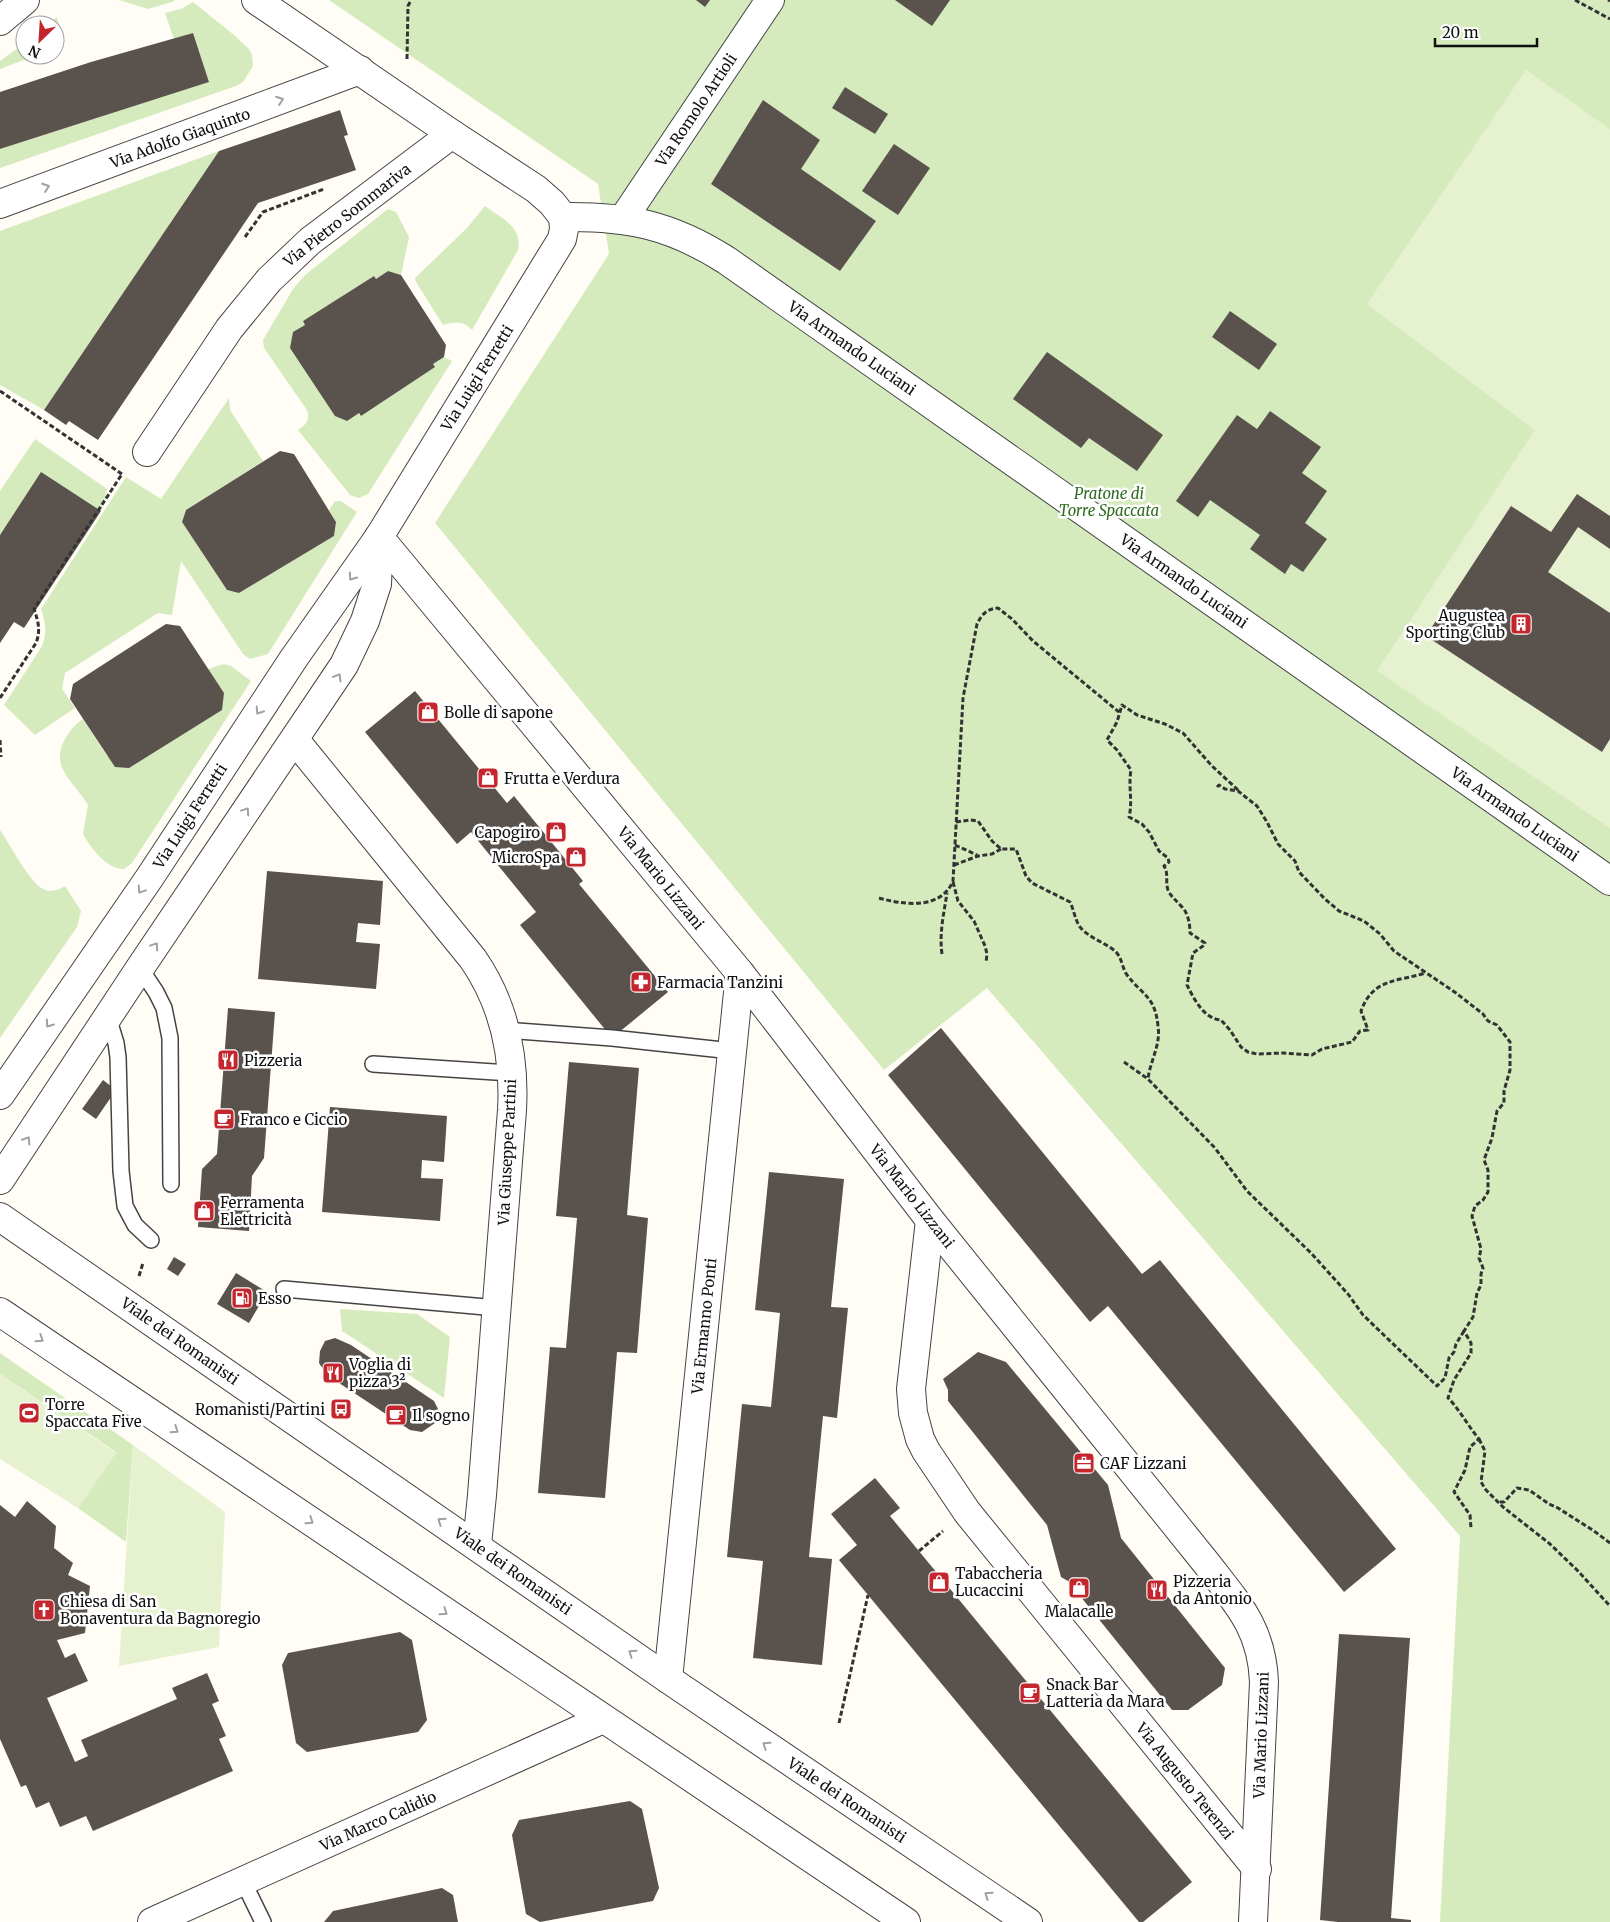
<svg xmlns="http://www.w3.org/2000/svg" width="1610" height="1922" font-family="Merriweather,serif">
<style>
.green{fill:#d5ebbd}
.pitch{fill:#e6f2cf}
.building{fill:#5a524d}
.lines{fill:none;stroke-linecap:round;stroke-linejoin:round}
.service-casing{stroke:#444;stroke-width:18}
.minor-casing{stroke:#444;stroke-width:30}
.tertiary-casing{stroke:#444;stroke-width:30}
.path{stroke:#333;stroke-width:3;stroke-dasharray:5 2.5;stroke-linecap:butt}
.service{stroke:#fff;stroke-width:15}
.minor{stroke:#fff;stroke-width:28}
.tertiary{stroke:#fff;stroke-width:28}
.oneway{stroke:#a0a0a0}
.labels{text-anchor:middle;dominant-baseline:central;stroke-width:5;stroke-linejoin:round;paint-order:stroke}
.street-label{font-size:15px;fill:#111;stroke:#fff}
.park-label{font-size:15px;font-style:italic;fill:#2f6b1f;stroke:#fff}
.poi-label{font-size:15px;fill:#111;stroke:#fff;text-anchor:start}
</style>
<rect width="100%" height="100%" fill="#fffdf5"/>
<!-- green -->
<g class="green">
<path d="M119,0H173L175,1L148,9Z"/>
<path d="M329,0H1610V1922H1440L1460,1536L987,988L884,1070L435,523L609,254L598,184Z"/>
<path d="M193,2L234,35L249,49L252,55L253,66L243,82L236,86L0,168V149L209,82L193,33L174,39L165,13L181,9Z"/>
<path d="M57,17L61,35L55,45V25H48Z"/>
<path d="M25,43V55H37L0,69V61Z"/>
<path d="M219,151L44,410L0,385V231Z"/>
<path d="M485,206C501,218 523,227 518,250L472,330C463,321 455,322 443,325L416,282L415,278L467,228Z"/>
<path d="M388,209L396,212L409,237L401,275L388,271L376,279L374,276L304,321L305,325L293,333L290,348L361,416L434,367L433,364L444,357L452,361L368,494L359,498L350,495L298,430C307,424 310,420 307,410L264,348L263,340L293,289L305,275Z"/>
<path d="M229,398L230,410L263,461L186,510L182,522L227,590L239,593L334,536L336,522L329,510L335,501H341L357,512L268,654L250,659L243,654L181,561L172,615L158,613L65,673L62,689L75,708L35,735L4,705L42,646C47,633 46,623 41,609L126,477L161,499Z"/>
<path d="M35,439L107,489L101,511L41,473L0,535V491Z"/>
<path d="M224,664L231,666L251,681L132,863L124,869C106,869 91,848 83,834L88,805C76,784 51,769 63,743C68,733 74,725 83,719L107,756L121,757L208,669Z"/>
<path d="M0,830C9,843 30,883 43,889C51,893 58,890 65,886L81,911L77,927L0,1038Z"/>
<path d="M340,1309L417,1314L450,1337L444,1398L342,1331Z"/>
<path d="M0,1353L133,1445L126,1542L78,1508L116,1452L0,1374Z"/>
</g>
<!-- pitch -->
<g class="pitch">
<path d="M1526,70L1610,129V828L1377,671L1535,430L1367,304Z"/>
<path d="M0,1374L116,1453L78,1508L0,1459Z"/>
<path d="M133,1445L225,1512L219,1647L119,1666Z"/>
</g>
<!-- building -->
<g class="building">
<path d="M696,0H710L705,7Z"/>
<path d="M895,0H950L932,26Z"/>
<path d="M193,33L209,82L0,149V92L91,62Z"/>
<path d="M845,87L888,114L875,134L832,108Z"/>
<path d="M763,100L820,140L801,169L876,221L840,271L711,184Z"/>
<path d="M340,110L348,135L344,136L356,170L258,203L98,440L69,421L66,425L44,410L219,151Z"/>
<path d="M894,144L930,168L898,215L862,191Z"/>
<path d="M388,271L401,275L446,345L444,357L433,364L435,367L361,416L359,413L347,421L335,416L290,348L293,332L305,325L303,321L374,276L376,279Z"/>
<path d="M1230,311L1277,344L1259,370L1212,337Z"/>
<path d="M1047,352L1163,435L1137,471L1089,438L1081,448L1013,399Z"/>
<path d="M1270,411L1321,447L1302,473L1327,491L1305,523L1327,539L1303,572L1291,564L1285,574L1250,549L1260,535L1210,500L1198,517L1176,501L1237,415L1257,429Z"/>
<path d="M280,451L294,454L336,522L334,536L239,593L227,590L182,522L186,510Z"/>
<path d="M41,472L101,511L24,628L14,622L0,643V535Z"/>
<path d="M1577,494L1610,516V549L1578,527L1548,572L1610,613V739L1602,752L1426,636L1511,506L1551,532Z"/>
<path d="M166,624L180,626L224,693L222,710L129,768L115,767L70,699L73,684Z"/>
<path d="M415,691L507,803L514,796L583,881L579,884L668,992L612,1038L520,925L536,912L471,832L457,844L365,732Z"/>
<path d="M267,871L383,881L380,925L358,923L356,942L380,944L376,989L258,979Z"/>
<path d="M228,1008L275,1012L264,1158L252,1176L249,1231L198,1227L202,1169L217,1154Z"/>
<path d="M941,1028L1142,1274L1160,1260L1396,1549L1344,1592L1108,1306L1090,1322L888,1075Z"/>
<path d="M569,1062L639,1068L627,1215L648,1218L637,1353L617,1352L605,1498L538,1493L550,1347L566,1348L577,1218L556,1216Z"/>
<path d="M103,1080L116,1090L96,1119L82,1109Z"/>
<path d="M330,1107L447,1116L444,1162L422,1160L421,1178L443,1179L440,1221L322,1212Z"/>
<path d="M769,1172L844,1179L831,1307L848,1308L837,1418L823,1416L809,1557L832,1559L822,1665L753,1658L763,1561L727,1557L742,1404L771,1407L780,1313L755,1310Z"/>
<path d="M174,1257L186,1264L178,1276L167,1269Z"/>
<path d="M236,1273L267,1292L249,1323L217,1304Z"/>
<path d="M335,1338L351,1345L434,1401L439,1411L435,1423L422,1432L410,1430L327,1375L319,1363L320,1351L325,1341Z"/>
<path d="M978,1352L1006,1362L1108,1485L1121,1538L1225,1668L1222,1685L1188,1710H1172L1068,1581L1061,1577L1047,1525L948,1401V1390L943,1379Z"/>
<path d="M875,1478L900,1508L890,1516L1192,1882L1143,1922H1139L839,1560L857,1545L831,1514Z"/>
<path d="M27,1501L56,1526L54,1548L73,1563L68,1575L90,1586L85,1633L57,1640L65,1658L75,1653L88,1681L47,1698L75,1762L88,1756L81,1740L177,1699L172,1688L207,1673L219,1701L212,1704L226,1736L219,1739L233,1771L93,1831L86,1816L60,1827L49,1802L36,1808L26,1785L21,1787L0,1739V1505L15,1517Z"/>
<path d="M400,1632L412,1640L427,1720L418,1732L307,1752L296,1743L282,1665L288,1653Z"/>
<path d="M1339,1634L1410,1638L1391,1918L1411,1920V1922H1338L1320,1920Z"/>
<path d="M630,1801L642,1809L659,1888L653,1901L540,1922L526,1914L512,1835L519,1820Z"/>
<path d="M442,1888L453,1895L458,1922H324L333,1911Z"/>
</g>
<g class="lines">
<!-- service casing -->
<g class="service-casing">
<g id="service">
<path d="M140,968L156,992L164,1008L170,1038L171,1184"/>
<path d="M108,1017L116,1043L118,1057L121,1171L125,1206L135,1225L151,1240"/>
<path d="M506,1030L612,1038L732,1051"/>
<path d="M373,1064L511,1073"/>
<path d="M284,1289L497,1308"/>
<path d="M243,1881L263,1922"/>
</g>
</g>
<!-- minor casing -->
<g class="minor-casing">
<g id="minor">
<path d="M0,21L25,0"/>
<path d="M0,204L360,70"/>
<path d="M563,217C627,216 671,225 726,260L1610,881"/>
<path d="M623,219L770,0"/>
<path d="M147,452L229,329L269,280L310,241L452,134"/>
<path d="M379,537L740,973L930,1220L1207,1564C1238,1604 1262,1629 1264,1682L1253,1922"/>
<path d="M295,740L473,959C504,1004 515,1056 512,1110L482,1495L477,1545"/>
<path d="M0,1095L150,877L294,658L379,537L562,239L564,229L563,217L552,203L536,189L452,134L256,0"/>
<path d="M0,1180L140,968L344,665L365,621L377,584L379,537"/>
<path d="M930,1220L911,1389L913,1413L920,1439L926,1451L967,1512L1257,1869"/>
<path d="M668,1679L740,973"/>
<path d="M152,1922L603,1719"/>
</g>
</g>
<!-- tertiary casing -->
<g class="tertiary-casing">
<g id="tertiary">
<path d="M0,1217L668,1679L1028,1922"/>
<path d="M0,1312L906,1922"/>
</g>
</g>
<!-- path -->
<g class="path">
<path d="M1575,0L1610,19"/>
<path d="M1608,0L1610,1"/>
<path d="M407,59L408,6L411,0"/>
<path d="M245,237L263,212L324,189"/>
<path d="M0,391L122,474L123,473"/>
<path d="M0,698L36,643C41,630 38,621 34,609L122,474"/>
<path d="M0,740L1,757"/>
<path d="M1217,787L1219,785L1225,789L1238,791L1257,806L1267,822L1278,844L1295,861L1299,872L1325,899L1339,911L1364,921L1380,934L1394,951L1456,993L1483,1014L1488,1021L1497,1025L1510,1042V1070L1504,1091V1103L1497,1111L1492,1138L1484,1160L1488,1170V1192L1483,1200L1475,1206L1472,1216L1481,1249L1479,1258L1483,1268L1481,1274V1285L1477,1293L1473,1317L1464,1331L1471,1343V1353L1454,1380L1448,1398C1460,1410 1468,1426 1479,1439L1470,1447L1465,1470L1454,1492L1470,1515L1471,1528"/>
<path d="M1238,790L1212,766L1183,733L1165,724L1137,715L1122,705L1117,722L1107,740L1117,750L1131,770C1128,787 1133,801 1129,817L1142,824L1149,832L1159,851L1168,858L1169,862L1164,866C1169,874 1165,881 1168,890C1171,897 1176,900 1181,906C1188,912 1190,924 1190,933L1205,943L1203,946L1193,953L1187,985C1194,999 1204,1019 1221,1020L1230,1030L1241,1047L1248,1052L1257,1054L1283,1053L1312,1055L1322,1049L1352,1042L1360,1031L1368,1030L1361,1011C1373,978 1397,982 1425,973"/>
<path d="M956,822L970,820L978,821L992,841L1001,849H1016L1026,876L1032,883L1070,902C1074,910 1075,920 1080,927C1089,938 1104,942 1115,951C1122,957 1122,968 1127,975C1143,996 1155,996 1158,1026C1161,1045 1150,1061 1148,1079"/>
<path d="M955,845L977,855"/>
<path d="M954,865L978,856L992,854L1001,849"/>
<path d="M953,882L958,901L974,921L985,946L987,954L986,963"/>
<path d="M879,898C904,905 941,910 953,881L963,698L977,624C982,614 987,609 998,608L1012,619L1033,641L1119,712"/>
<path d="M942,954C939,933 944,913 947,893"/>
<path d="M1124,1062L1148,1079L1215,1148L1247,1191L1311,1253L1348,1294L1363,1315L1437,1386L1445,1378L1449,1358L1454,1352L1456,1344L1464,1331"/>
<path d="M139,1276L143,1263"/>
<path d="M1479,1439L1485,1451L1481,1482L1486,1490L1503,1507L1550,1544L1577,1570L1610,1606"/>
<path d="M1500,1502H1504L1517,1488L1529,1490L1549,1504L1558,1508L1594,1531L1610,1543"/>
<path d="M919,1551L943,1531"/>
<path d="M839,1723L868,1595"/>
</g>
<!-- service -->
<use href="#service" class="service"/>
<!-- minor -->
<use href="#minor" class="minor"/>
<!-- tertiary -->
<use href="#tertiary" class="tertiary"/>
</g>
<!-- one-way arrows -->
<defs><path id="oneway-chevron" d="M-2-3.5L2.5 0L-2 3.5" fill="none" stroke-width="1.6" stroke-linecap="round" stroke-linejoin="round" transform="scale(1.25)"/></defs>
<g class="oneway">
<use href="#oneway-chevron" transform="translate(280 100) rotate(-20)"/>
<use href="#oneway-chevron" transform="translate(46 187) rotate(-20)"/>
<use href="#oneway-chevron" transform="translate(352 577) rotate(125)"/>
<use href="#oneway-chevron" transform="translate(338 677) rotate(-59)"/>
<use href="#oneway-chevron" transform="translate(259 711) rotate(123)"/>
<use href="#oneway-chevron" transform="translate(246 811) rotate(-56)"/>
<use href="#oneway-chevron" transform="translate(141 890) rotate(124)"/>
<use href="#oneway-chevron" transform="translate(155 946) rotate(-56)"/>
<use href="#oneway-chevron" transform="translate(49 1024) rotate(125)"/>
<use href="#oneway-chevron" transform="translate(27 1140) rotate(-57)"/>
<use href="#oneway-chevron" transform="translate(40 1339) rotate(34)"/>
<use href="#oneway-chevron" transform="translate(175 1430) rotate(34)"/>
<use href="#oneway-chevron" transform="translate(310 1521) rotate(34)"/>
<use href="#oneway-chevron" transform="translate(441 1521) rotate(-145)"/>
<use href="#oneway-chevron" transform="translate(444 1612) rotate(34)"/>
<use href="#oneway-chevron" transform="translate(632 1653) rotate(-145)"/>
<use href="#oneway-chevron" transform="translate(766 1745) rotate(-146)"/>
<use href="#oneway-chevron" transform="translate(988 1895) rotate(-146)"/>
</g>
<!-- icons -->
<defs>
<g id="building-square" transform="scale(1.125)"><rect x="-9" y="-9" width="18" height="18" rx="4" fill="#c4262e" stroke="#fff"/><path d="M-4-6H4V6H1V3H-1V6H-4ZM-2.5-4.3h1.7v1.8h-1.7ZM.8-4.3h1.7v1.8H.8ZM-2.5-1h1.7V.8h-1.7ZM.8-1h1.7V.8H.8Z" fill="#fff"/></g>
<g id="shop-square" transform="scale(1.125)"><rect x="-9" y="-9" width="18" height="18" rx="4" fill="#c4262e" stroke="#fff"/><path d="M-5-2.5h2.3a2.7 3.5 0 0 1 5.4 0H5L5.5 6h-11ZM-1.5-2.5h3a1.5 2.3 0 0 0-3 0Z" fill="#fff"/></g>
<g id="pharmacy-square" transform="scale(1.125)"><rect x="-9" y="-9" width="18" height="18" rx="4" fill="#c4262e" stroke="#fff"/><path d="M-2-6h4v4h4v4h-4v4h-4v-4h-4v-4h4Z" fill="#fff"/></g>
<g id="restaurant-square" transform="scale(1.125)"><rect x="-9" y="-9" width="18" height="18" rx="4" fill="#c4262e" stroke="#fff"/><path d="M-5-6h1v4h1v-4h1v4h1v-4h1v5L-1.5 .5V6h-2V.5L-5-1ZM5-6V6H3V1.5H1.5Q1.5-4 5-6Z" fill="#fff"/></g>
<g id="cafe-square" transform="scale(1.125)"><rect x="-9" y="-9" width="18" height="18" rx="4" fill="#c4262e" stroke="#fff"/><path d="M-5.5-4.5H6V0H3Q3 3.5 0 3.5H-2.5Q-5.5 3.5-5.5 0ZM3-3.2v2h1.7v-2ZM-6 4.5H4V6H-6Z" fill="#fff"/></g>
<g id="fuel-square" transform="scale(1.125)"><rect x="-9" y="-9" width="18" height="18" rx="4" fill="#c4262e" stroke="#fff"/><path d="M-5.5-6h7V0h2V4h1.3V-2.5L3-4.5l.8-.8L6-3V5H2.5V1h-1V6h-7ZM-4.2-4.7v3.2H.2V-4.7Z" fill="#fff"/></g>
<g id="bus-square" transform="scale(1.125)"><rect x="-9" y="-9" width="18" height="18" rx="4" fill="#c4262e" stroke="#fff"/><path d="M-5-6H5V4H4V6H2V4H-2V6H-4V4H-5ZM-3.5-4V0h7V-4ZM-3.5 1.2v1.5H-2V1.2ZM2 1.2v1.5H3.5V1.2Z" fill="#fff"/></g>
<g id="stadium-square" transform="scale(1.125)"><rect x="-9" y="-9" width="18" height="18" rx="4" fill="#c4262e" stroke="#fff"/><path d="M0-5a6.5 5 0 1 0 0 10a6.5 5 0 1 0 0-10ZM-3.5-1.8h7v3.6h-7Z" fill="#fff"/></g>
<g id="office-square" transform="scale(1.125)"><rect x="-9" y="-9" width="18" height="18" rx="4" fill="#c4262e" stroke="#fff"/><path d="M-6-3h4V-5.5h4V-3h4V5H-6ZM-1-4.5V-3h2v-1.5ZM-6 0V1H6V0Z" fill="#fff"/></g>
<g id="church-square" transform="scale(1.125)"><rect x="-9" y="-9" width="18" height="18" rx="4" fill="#c4262e" stroke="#fff"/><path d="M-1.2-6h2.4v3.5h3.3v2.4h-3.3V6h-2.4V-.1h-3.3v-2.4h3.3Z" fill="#fff"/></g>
</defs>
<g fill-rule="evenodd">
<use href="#building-square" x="1521" y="624"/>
<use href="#shop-square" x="428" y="712"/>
<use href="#shop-square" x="488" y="778"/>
<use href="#shop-square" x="556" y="832"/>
<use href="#shop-square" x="576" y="857"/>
<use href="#pharmacy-square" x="641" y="982"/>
<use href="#restaurant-square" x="228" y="1060"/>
<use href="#cafe-square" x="224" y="1119"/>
<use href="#shop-square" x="204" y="1211"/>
<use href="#fuel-square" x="242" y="1298"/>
<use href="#restaurant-square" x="333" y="1373"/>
<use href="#bus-square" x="341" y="1409"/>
<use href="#stadium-square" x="29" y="1413"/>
<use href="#cafe-square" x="396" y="1415"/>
<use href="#office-square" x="1084" y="1463"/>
<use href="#shop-square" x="939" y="1582"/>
<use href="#shop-square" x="1079" y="1588"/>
<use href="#restaurant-square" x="1157" y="1590"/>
<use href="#church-square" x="44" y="1610"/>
<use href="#cafe-square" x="1030" y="1693"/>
</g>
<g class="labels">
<!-- street labels -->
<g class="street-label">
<text transform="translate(696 110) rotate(-56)">Via Romolo Artioli</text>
<text transform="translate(180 138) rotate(-20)">Via Adolfo Giaquinto</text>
<text transform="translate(347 215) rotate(-38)">Via Pietro Sommariva</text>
<text transform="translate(852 348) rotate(35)">Via Armando Luciani</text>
<text transform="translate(477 378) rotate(-58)">Via Luigi Ferretti</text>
<text transform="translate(1184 581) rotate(35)">Via Armando Luciani</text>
<text transform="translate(1515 814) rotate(35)">Via Armando Luciani</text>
<text transform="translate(190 816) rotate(-57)">Via Luigi Ferretti</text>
<text transform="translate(661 878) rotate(51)">Via Mario Lizzani</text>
<text transform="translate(507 1152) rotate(-87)">Via Giuseppe Partini</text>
<text transform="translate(912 1196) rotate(52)">Via Mario Lizzani</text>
<text transform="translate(704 1326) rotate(-84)">Via Ermanno Ponti</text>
<text transform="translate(180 1341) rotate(35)">Viale dei Romanisti</text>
<text transform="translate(513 1571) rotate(35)">Viale dei Romanisti</text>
<text transform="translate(1261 1735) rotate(-88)">Via Mario Lizzani</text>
<text transform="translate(1185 1781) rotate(51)">Via Augusto Terenzi</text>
<text transform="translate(847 1800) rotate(34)">Viale dei Romanisti</text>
<text transform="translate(378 1821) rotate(-24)">Via Marco Calidio</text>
</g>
<!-- park labels -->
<g class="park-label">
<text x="1109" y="493">Pratone di<tspan x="1109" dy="17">Torre Spaccata</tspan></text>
</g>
<!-- poi labels -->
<g class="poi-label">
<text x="1505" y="615" text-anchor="end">Augustea<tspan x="1505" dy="17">Sporting Club</tspan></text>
<text x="444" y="712">Bolle di sapone</text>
<text x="504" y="778">Frutta e Verdura</text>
<text x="540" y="832" text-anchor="end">Capogiro</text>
<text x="560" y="857" text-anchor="end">MicroSpa</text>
<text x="657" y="982">Farmacia Tanzini</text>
<text x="244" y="1060">Pizzeria</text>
<text x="240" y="1119">Franco e Ciccio</text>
<text x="220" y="1202">Ferramenta<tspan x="220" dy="17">Elettricità</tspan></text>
<text x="258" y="1298">Esso</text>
<text x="349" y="1364">Voglia di<tspan x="349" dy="17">pizza 3²</tspan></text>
<text x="45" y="1404">Torre<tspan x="45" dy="17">Spaccata Five</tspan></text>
<text x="325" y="1409" text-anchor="end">Romanisti/Partini</text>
<text x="412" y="1415">Il sogno</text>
<text x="1100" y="1463">CAF Lizzani</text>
<text x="955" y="1573">Tabaccheria<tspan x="955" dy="17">Lucaccini</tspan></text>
<text x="1173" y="1581">Pizzeria<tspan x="1173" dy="17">da Antonio</tspan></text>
<text x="60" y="1601">Chiesa di San<tspan x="60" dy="17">Bonaventura da Bagnoregio</tspan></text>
<text x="1079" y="1611" text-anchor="middle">Malacalle</text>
<text x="1046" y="1684">Snack Bar<tspan x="1046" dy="17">Latteria da Mara</tspan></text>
</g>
</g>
<!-- north arrow -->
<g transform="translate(40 40) rotate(205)"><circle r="24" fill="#ffffff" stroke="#a0a0a0"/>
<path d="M0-4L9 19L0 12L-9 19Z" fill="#c4262e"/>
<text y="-8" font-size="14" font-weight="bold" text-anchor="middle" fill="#111111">N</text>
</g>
<!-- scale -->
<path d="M1435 38v8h102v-8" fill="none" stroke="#111111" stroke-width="2.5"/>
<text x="1442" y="38" font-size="15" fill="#111111" stroke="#ffffff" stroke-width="4" paint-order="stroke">20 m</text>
</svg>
